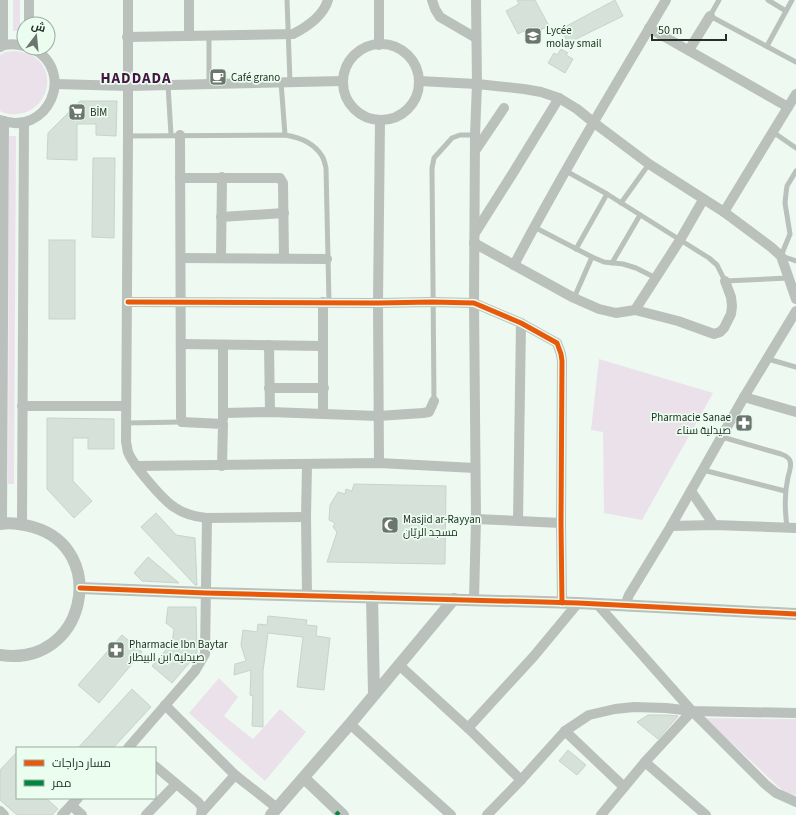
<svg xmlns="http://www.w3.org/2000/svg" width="796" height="815" font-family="'Source Sans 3',Cairo,sans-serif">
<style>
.green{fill:#ebe1ea}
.building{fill:#d6e1d9;stroke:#c8d4cb}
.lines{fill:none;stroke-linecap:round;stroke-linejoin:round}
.service{stroke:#bac0bb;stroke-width:5}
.minor{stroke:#bac0bb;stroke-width:10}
.tertiary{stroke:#bac0bb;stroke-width:12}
.quiet{stroke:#00873e;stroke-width:4;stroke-dasharray:8 4;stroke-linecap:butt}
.cycleway-casing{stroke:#eafdee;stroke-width:8}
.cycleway{stroke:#e8590c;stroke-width:5}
.labels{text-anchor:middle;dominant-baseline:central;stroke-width:3.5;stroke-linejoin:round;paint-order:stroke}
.poi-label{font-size:11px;fill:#253128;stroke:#eafdee;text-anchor:start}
.district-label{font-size:15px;font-weight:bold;letter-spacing:1px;fill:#451444;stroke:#eafdee}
</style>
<rect width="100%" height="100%" fill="#eef9f1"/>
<!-- green -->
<g class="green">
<rect x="13" y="0" width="7" height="31"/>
<path d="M15,51C22,52 27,53 33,56C59,73 47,111 18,114C12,115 5,114 0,111V55L5,52Z"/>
<path d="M9,136H16L14,484H8Z"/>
<path d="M599,359L713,393L642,520L604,513L603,432L591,430Z"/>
<path d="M219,678L238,697L224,716L253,739L280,709L306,732L265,781L189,713Z"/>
<path d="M705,718L796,719V795L786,794Z"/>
</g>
<!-- building -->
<g class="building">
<path d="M517,0H535L549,26L538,31L534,26L518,34L506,11L519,4Z"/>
<path d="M615,0L623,16L568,43L561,29Z"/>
<path d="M561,49L568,53L566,55L573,59L565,73L548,63L554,53L557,55Z"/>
<path d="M80,101H117L116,136L96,135V124H77V160L47,159L48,133Z"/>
<path d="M93,158H115L114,238L92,237Z"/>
<rect x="49" y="240" width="26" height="79"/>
<path d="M47,418L114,419V449H88V438H73V481L92,501L74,518L47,489Z"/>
<path d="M354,484L446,486L445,564L327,562L337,532L333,527L335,523L329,520L330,505L338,492L345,494L346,489L352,491Z"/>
<path d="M156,513L176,535L195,538L197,585H195L141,527Z"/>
<path d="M148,557L179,583L142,581L134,573Z"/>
<path d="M168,607H196L197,654L172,683L152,666L172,643L174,629L166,623Z"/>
<path d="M268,616L307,620L306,625L317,626L316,636L330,638L324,690L297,687L303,637L268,633L263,671V727L252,726L253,696L250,695L251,670L234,675L235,664L246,661L241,645L243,630L257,632L258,624L267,625Z"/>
<path d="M122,635L142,652L99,703L78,685Z"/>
<path d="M132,689L151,707L113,748H78Z"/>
<path d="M648,715H666L678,716L658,739L637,722Z"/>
<path d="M568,750L586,765L577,775L559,761Z"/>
<path d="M17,752V798H46L58,809L52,815H17L0,800V770Z"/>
</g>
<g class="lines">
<!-- service -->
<g class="service">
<path d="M287,0L290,82"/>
<path d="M719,0L710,16L796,62"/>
<path d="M768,0L786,11"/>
<path d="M209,35V84"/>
<path d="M767,46L792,0"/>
<path d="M281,82L285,135"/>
<path d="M168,85L171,135"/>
<path d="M773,132L796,148"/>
<path d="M128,136L285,135C298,137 314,143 322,156C324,159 325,164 326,168L329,302"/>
<path d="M566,171L607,194L709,258L717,265L725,281L788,278"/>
<path d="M796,171L787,186L786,193L785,203L790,234L781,256L796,261"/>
<path d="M621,203L649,164"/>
<path d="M534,227L592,257L604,262L623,264L636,268L656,278"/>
<path d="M576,249L607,194"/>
<path d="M612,263L640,215"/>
<path d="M574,298L592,257"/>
<path d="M768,359L796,367"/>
<path d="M434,401L432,168L434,158L452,138L460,135H475"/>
<path d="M126,423L182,422"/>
<path d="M722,437L781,454C784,455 789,457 790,461C792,466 789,473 788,477C784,495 785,510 787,528"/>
<path d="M703,470L785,491"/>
</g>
<!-- minor -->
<g class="minor">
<path d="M128,0V136L126,442C127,445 127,449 128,452C133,465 162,499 174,507C184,514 195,517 207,518L306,517"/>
<path d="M432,0L435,9L440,17L476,38"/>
<path d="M29,24V0"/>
<path d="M649,28L788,107"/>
<path d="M189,36V0"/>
<path d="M127,37L293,34C307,27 323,16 328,0"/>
<circle cx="381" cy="82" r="38"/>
<path d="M3,45V0"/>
<path d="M379,45V0"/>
<path d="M0,47C6,43 17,44 24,46"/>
<path d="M689,50L710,16"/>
<path d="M419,81L477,84L524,89L541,92L559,98L577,109L593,122L649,164L724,212L771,247L781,256L796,299"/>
<path d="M55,84L128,86L343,81"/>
<path d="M0,120C47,138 78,72 32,48"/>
<path d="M180,135L181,417L182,422L223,424L222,466"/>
<path d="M475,151L504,108"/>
<path d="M180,178H280L283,183L284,258"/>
<path d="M724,212L796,94"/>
<path d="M221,217L284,213"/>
<path d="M475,233L513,173L559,98"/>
<path d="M474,243L574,298L599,309L616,313L635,310L678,321L714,334L720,332L724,328L731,314L732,306L731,297L725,281"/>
<path d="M181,258L327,259"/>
<path d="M221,258L222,177"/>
<path d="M514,265C561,175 614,88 666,0"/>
<path d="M128,302L378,303L432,302L474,303L521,323L557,343L561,354L562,361L561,523L562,603"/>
<path d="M635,310L680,240L703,200"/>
<path d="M181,344L323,346"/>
<path d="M269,345L270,412"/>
<path d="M269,388H324"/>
<path d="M744,397L796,412"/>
<path d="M22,406H126"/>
<path d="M223,413L270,412L378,416L423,413L429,412L434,401"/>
<path d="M323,414V302"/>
<path d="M223,419V345"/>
<path d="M379,463L378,303L380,120"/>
<path d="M307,465L306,517L307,596"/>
<path d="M136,466L379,463L475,468"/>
<path d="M691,491L714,525"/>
<path d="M476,519L561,523"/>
<path d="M518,520L521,323"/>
<path d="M2,524L4,121"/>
<path d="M22,524L24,123"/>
<path d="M671,526L714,525L796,528"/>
<path d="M474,600L476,519L474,303L475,135L477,84L476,0"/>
<path d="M598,605L692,711L765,784L776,793L796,802"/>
<path d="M625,605L629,595L671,526L744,397L796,311"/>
<path d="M399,665L468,728L521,780"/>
<path d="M165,705L235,775L277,808"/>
<path d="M350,724L403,772L451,815"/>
<path d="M468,728L534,656L578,603"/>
<path d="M565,731L624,787"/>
<path d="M128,748L195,671L205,654L207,518"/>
<path d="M645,762L706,815"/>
<path d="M155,766L198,802L202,807L201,815"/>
<path d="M71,805L82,815"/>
<path d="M0,811L4,815"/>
<path d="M202,812L235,775"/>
<path d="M62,815L78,798"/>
<path d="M146,815L176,784"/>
<path d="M487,815L521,780L565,731L589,715L615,709L634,707L666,708L692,711L796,713"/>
<path d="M601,815L645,762L692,711"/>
</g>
<!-- tertiary -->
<g class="tertiary">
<path d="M0,524C11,522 22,524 33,527C110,549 86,668 0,655"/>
<path d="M80,588L206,593L578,603L796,614"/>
<path d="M372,597L374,694"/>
<path d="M304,778L343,815"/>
<path d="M271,815L350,724L454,599"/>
</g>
<!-- quiet -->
<path class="quiet" d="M336,815L339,812"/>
<!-- cycleway casing -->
<g class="cycleway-casing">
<g id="cycleway">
<path d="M128,302L378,303L432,302L474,303L521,323L557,343L561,354L562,361L561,523L562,603"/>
<path d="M80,588L206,593L578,603L796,614"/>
</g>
</g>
<!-- cycleway -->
<use href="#cycleway" class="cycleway"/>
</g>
<!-- icons -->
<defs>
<g id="school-square" transform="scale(0.9)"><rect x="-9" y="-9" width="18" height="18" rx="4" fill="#6b776e" stroke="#eafdee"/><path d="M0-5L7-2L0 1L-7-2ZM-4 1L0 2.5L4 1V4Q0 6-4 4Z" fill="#fff"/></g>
<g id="cafe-square" transform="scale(0.9)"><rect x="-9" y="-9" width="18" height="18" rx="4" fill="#6b776e" stroke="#eafdee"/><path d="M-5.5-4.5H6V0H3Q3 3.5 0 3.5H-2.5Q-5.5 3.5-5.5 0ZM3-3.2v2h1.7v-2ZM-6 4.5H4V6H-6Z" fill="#fff"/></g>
<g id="supermarket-square" transform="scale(0.9)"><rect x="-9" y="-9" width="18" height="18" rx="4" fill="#6b776e" stroke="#eafdee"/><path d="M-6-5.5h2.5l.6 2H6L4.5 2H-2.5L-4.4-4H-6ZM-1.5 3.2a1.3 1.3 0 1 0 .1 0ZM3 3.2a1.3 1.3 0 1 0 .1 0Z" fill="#fff"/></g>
<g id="pharmacy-square" transform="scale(0.9)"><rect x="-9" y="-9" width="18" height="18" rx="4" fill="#6b776e" stroke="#eafdee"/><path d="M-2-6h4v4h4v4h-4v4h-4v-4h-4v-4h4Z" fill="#fff"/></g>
<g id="mosque-square" transform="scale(0.9)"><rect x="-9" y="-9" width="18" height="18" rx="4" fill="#6b776e" stroke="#eafdee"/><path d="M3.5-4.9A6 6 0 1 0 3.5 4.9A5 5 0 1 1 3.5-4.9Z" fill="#fff"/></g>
</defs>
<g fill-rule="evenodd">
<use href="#school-square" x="533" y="36"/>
<use href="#cafe-square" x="218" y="77"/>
<use href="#supermarket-square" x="77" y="112"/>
<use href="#pharmacy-square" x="744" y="423"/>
<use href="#mosque-square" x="390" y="525"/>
<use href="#pharmacy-square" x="116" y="650"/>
</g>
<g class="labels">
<!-- poi labels -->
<g class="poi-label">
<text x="546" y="30">Lycée<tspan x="546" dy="13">molay smail</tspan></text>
<text x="231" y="77">Café grano</text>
<text x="90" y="112">BİM</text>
<text x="731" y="417" text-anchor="end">Pharmacie Sanae<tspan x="731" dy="13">صيدلية سناء</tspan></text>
<text x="403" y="519">Masjid ar-Rayyan<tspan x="403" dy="13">مسجد الريّان</tspan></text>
<text x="129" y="644">Pharmacie Ibn Baytar<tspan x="129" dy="13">صيدلية ابن البيطار</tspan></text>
</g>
<!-- district labels -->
<g class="district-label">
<text x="136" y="78">HADDADA</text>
</g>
</g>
<!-- legend -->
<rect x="16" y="747" width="140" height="52" fill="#eafdee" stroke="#9bab9f"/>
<rect x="24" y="760" width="20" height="6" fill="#e8590c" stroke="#9bab9f"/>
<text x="52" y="767" font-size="12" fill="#253128">مسار دراجات</text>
<rect x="24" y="780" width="20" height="6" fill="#00873e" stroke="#9bab9f"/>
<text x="52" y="787" font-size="12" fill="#253128">ممر</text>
<!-- north arrow -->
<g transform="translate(36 36) rotate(16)"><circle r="19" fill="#eafdee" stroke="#9bab9f"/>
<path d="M0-3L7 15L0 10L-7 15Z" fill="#6b776e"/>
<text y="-6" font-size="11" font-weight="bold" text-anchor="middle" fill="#253128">ش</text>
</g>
<!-- scale -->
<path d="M652 34v6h74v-6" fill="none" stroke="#253128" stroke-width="2"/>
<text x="658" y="34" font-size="12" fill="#253128" stroke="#eafdee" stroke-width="3" paint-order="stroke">50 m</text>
</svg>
